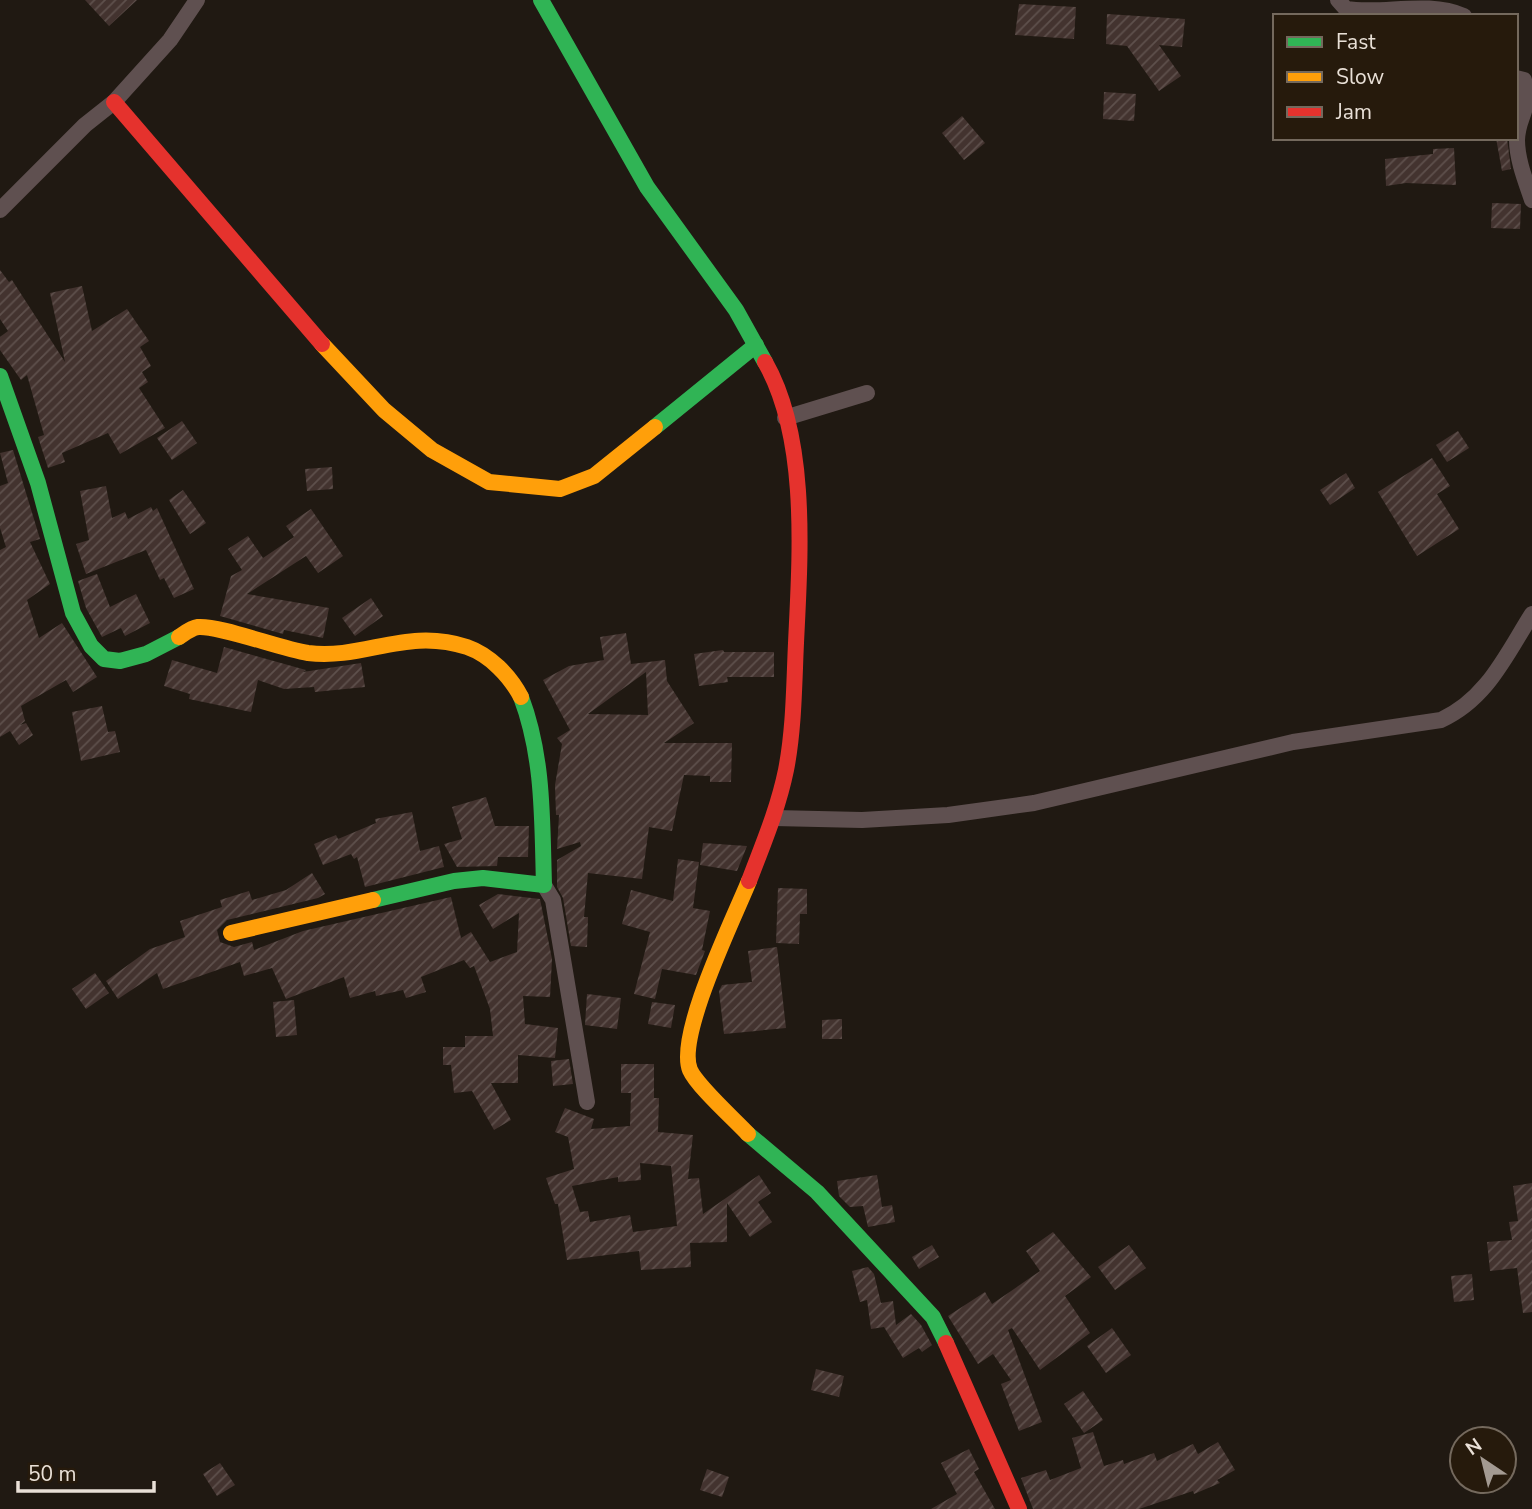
<svg xmlns="http://www.w3.org/2000/svg" width="1532" height="1509" font-family="'Nunito Sans',sans-serif">
<style>
.building{fill:url(#building-hatch);fill-rule:evenodd}
.lines{fill:none;stroke-linecap:round;stroke-linejoin:round}
.street{stroke:#5f5050;stroke-width:16}
.fast{stroke:#30b455;stroke-width:16}
.slow{stroke:#ff9f0a;stroke-width:16}
.jam{stroke:#e5322d;stroke-width:16}
</style>
<defs>
<pattern id="building-hatch" width="6" height="6" patternUnits="userSpaceOnUse" patternTransform="scale(1.75)"><rect width="6" height="6" fill="#43332f"/><path d="M-1 1l2-2M0 6l6-6M5 7l2-2" fill="none" stroke="#5e504c"/></pattern>
</defs>
<rect width="100%" height="100%" fill="#201912"/>
<!-- building -->
<g class="building">
<path d="M85,0H137L109,26Z"/>
<path d="M1019,4L1076,7L1074,39L1015,35Z"/>
<path d="M1107,14L1185,19L1182,47L1159,45L1181,76L1159,91L1127,46L1106,44Z"/>
<path d="M1104,92L1136,94L1134,121L1103,119Z"/>
<path d="M962,116L985,143L964,160L942,133Z"/>
<path d="M1496,138H1507L1511,169L1502,171Z"/>
<path d="M1454,148L1456,185L1406,183L1386,186L1385,159L1433,154V149Z"/>
<path d="M1492,203L1521,204L1520,229L1491,228Z"/>
<path d="M0,270L9,282L12,280L65,362L50,293L82,286L92,331L127,309L149,341L140,347L151,366L142,372L148,382L139,388L165,428L120,454L108,433L62,453L65,462L48,468L38,437L44,435L27,375L21,380L0,350V337L8,331L0,319Z"/>
<path d="M182,421L197,443L172,460L157,438Z"/>
<path d="M1458,431L1469,448L1447,462L1436,445Z"/>
<path d="M13,450L40,539L30,542L50,584L27,600L39,638L62,623L97,677L73,692L66,680L21,706L25,721L20,725L26,723L33,735L19,745L10,731L0,737V550L6,547L0,528V486L8,483L0,453Z"/>
<path d="M1432,458L1450,486L1437,494L1459,529L1417,556L1378,492Z"/>
<path d="M332,467L333,489L307,491L305,469Z"/>
<path d="M1346,473L1355,488L1330,505L1320,490Z"/>
<path d="M106,486L112,518L125,512L128,519L151,507L153,511L157,508L194,589L174,598L164,578L160,580L146,550L86,574L76,544L89,540L80,491Z"/>
<path d="M183,490L206,523L190,534L169,500Z"/>
<path d="M311,509L343,556L318,573L306,556L247,594L329,608L323,638L284,630L283,634L220,616L231,576L242,570L228,549L248,536L263,558L294,537L286,526Z"/>
<path d="M97,574L110,607L136,594L150,623L125,636L121,628L102,637L86,608L78,581Z"/>
<path d="M371,598L383,616L355,636L342,618Z"/>
<path d="M626,633L631,664L665,660L667,681L694,723L664,743H732L731,782H710V776L684,775L672,831L649,827L642,879L588,873L584,917H588L587,947L571,946L563,898L557,887V860L581,846L580,842L557,849L559,815H556L555,785L562,744L557,738L570,730L543,680L569,666L604,660L600,637ZM646,672L648,715L588,714Z"/>
<path d="M224,647L306,670L303,672L361,663L365,687L315,692L314,687L284,689L258,680L251,712L189,699L190,694L164,686L172,660L217,673Z"/>
<path d="M723,650L724,652H774V677H727L728,682L699,686L694,654Z"/>
<path d="M102,706L108,732L115,731L120,752L81,761L72,712Z"/>
<path d="M486,797L495,826H529L528,857H498L497,866L457,867L444,844L462,839L452,807Z"/>
<path d="M412,812L420,851L439,846L444,867L365,887L357,857L354,859L351,854L323,865L314,844L336,835L338,839L376,823L375,819Z"/>
<path d="M703,843L747,846L737,871L700,865Z"/>
<path d="M678,859L699,862L693,908L710,911L702,950L705,951L696,975L662,969L655,999L634,994L650,932L622,924L631,890L673,901Z"/>
<path d="M312,873L325,894L318,898L227,920L217,930L220,942L234,947L252,942L254,950L303,931L451,897L461,938L471,932L490,962L517,952L519,913L493,929L479,905L498,894L540,899L552,959L550,997L523,996L525,1024L558,1028L555,1058L518,1055V1083H491L511,1120L494,1130L472,1091L454,1093L451,1065H443V1047H465V1036H493L490,1009L474,966L470,968L464,960L421,977L426,992L406,998L403,990L376,996L375,991L350,998L344,977L286,999L272,968L244,976L240,962L163,989L157,973L118,999L106,981L150,949L185,937L180,921L222,907L220,900L249,891L252,900L286,890Z"/>
<path d="M778,888L807,889V914H800L799,944L776,943Z"/>
<path d="M777,947L786,1028L724,1034L719,991L722,985L752,982L748,951Z"/>
<path d="M95,973L109,993L86,1009L72,989Z"/>
<path d="M587,994L621,998L617,1029L585,1025Z"/>
<path d="M294,1000L297,1035L276,1037L273,1002Z"/>
<path d="M652,1002L675,1005L671,1028L648,1024Z"/>
<path d="M842,1019V1039H822V1020Z"/>
<path d="M569,1059L573,1084L553,1086L551,1061Z"/>
<path d="M621,1064H654V1098H659L658,1132L693,1135L688,1179L699,1178L703,1214L759,1175L771,1193L758,1202L772,1222L750,1237L727,1203V1242L690,1243L691,1267L641,1270L639,1251L567,1260L558,1204H555L546,1178L574,1169L568,1137L555,1132L565,1108L594,1119L591,1129L630,1126L631,1093H621ZM640,1163L671,1166L677,1226L633,1232L630,1215L590,1222L588,1211L580,1212L572,1186L618,1177V1182L641,1180Z"/>
<path d="M877,1175L882,1207L892,1205L895,1222L868,1227L863,1206L850,1207L839,1196L837,1181Z"/>
<path d="M1532,1183V1312L1523,1313L1517,1268L1490,1271L1487,1242L1512,1240L1509,1222L1518,1221L1513,1186Z"/>
<path d="M1053,1232L1091,1277L1065,1296L1090,1333L1040,1370L1012,1328L1008,1330L1042,1422L1019,1431L1001,1384L1011,1380L993,1354L978,1364L948,1316L985,1292L992,1304L1040,1271L1026,1251Z"/>
<path d="M932,1245L939,1257L919,1269L912,1257Z"/>
<path d="M1129,1245L1146,1268L1115,1290L1098,1267Z"/>
<path d="M868,1267L874,1274L881,1303L893,1301L896,1325L911,1314L921,1325L932,1345L922,1352L919,1348L903,1358L884,1327L871,1329L867,1300L860,1302L852,1271Z"/>
<path d="M1472,1274L1474,1300L1454,1302L1451,1276Z"/>
<path d="M1112,1328L1131,1355L1106,1373L1087,1346Z"/>
<path d="M816,1369L844,1376L839,1397L811,1390Z"/>
<path d="M1083,1391L1103,1420L1084,1433L1064,1404Z"/>
<path d="M1093,1432L1104,1466L1123,1460L1124,1464L1154,1453L1157,1461L1193,1444L1198,1454L1218,1442L1235,1470L1217,1480L1220,1483L1194,1494L1193,1491L1139,1509H1033L1021,1478L1046,1470L1050,1480L1081,1468L1072,1438Z"/>
<path d="M969,1449L979,1469L974,1472L995,1509H931L957,1494L941,1463Z"/>
<path d="M220,1463L235,1485L217,1496L203,1474Z"/>
<path d="M707,1469L729,1477L722,1497L700,1490Z"/>
</g>
<g class="lines">
<!-- street -->
<g class="street">
<path d="M1338,0L1346,9C1384,15 1426,0 1464,16"/>
<path d="M1516,78L1524,80C1531,114 1518,114 1517,140C1517,160 1526,182 1532,200"/>
<path d="M0,210L85,125L114,102L170,40L197,0"/>
<path d="M785,418L867,393"/>
<path d="M774,818L862,820L948,815L1034,803L1293,742L1441,720C1487,699 1506,655 1532,614"/>
<path d="M544,885L553,900L587,1102"/>
</g>
<!-- fast -->
<g class="fast">
<path d="M541,0L647,187L736,310L765,362"/>
<path d="M0,376L38,483L73,613L91,646L104,659L120,661L146,654L179,637"/>
<path d="M655,427L756,345"/>
<path d="M373,900L454,881L483,878L544,885C542,821 544,758 521,697"/>
<path d="M748,1134L817,1192L933,1317L946,1343"/>
</g>
<!-- slow -->
<g class="slow">
<path d="M322,344L384,410L432,450L489,482L560,489L594,476L655,427"/>
<path d="M179,637C185,633 191,628 198,627C219,625 281,649 308,653C365,660 406,627 467,647C490,655 510,676 521,697"/>
<path d="M231,933L373,900"/>
<path d="M748,1134C734,1119 697,1086 690,1070C676,1036 734,918 749,881"/>
</g>
<!-- jam -->
<g class="jam">
<path d="M114,102L322,344"/>
<path d="M749,881C763,844 778,809 786,770C794,729 794,686 796,643C800,557 809,439 765,362"/>
<path d="M946,1343L1019,1509"/>
</g>
</g>
<!-- legend -->
<rect x="1273" y="14" width="245" height="126" fill="#261a0c" stroke="#74695d" stroke-width="2"/>
<rect x="1287" y="37" width="35" height="10" fill="#30b455" stroke="#74695d" stroke-width="2"/>
<text x="1336" y="49" font-size="21" fill="#e9e0d7">Fast</text>
<rect x="1287" y="72" width="35" height="10" fill="#ff9f0a" stroke="#74695d" stroke-width="2"/>
<text x="1336" y="84" font-size="21" fill="#e9e0d7">Slow</text>
<rect x="1287" y="107" width="35" height="10" fill="#e5322d" stroke="#74695d" stroke-width="2"/>
<text x="1336" y="119" font-size="21" fill="#e9e0d7">Jam</text>
<!-- north arrow -->
<g transform="translate(1483 1460) rotate(325)"><circle r="33" fill="#261a0c" stroke="#74695d" stroke-width="2"/>
<path d="M0-5L12 26L0 18L-12 26Z" fill="#a39a92"/>
<text y="-10" font-size="19" font-weight="bold" text-anchor="middle" fill="#e9e0d7">N</text>
</g>
<!-- scale -->
<path d="M18 1481v10h136v-10" fill="none" stroke="#e9e0d7" stroke-width="3.5"/>
<text x="28" y="1481" font-size="21" fill="#e9e0d7" stroke="#261a0c" stroke-width="5" paint-order="stroke">50 m</text>
</svg>
